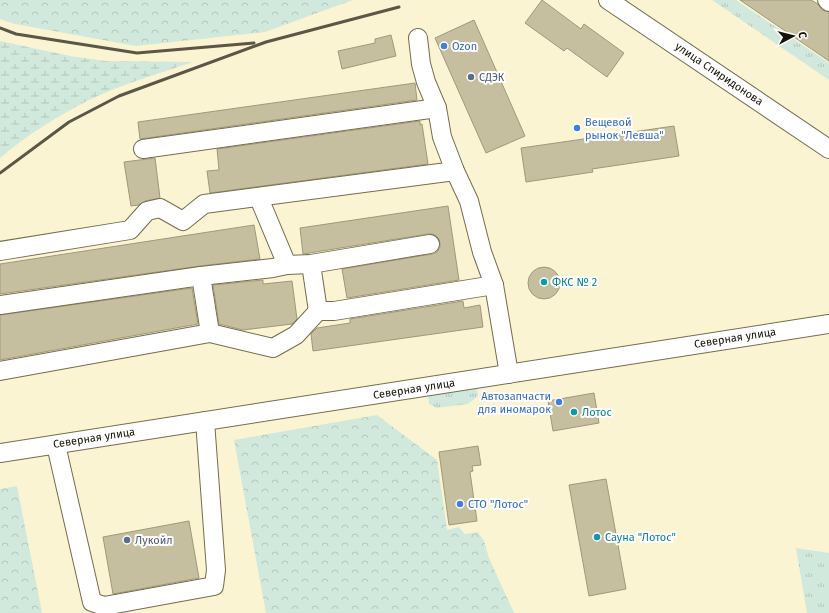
<svg xmlns="http://www.w3.org/2000/svg" width="829" height="613" font-family="'Fira Sans',sans-serif">
<style>
.grass{fill:url(#grass-tufts)}
.forest{fill:url(#forest-crowns)}
.wetland{fill:url(#wetland-marsh)}
.building{fill:#c5bf9f;stroke:#9f997a}
.lines{fill:none;stroke-linecap:round;stroke-linejoin:round}
.minor-casing{stroke:#736d4f;stroke-width:20}
.minor{stroke:#fff;stroke-width:18}
.rail{stroke:#5b5645;stroke-width:3}
.shop-dot{fill:#3f7fe0;stroke:#fff;stroke-width:1.5}
.service-dot{fill:#5c6f8a;stroke:#fff;stroke-width:1.5}
.culture-dot{fill:#0f9aa8;stroke:#fff;stroke-width:1.5}
.labels{text-anchor:middle;dominant-baseline:central;stroke-width:4;stroke-linejoin:round;paint-order:stroke}
.shop-label{font-size:11px;fill:#366cbe;stroke:#fff;text-anchor:start}
.street-label{font-size:11px;fill:#151207;stroke:#fff}
.service-label{font-size:11px;fill:#4e5e75;stroke:#fff;text-anchor:start}
.culture-label{font-size:11px;fill:#0d838f;stroke:#fff;text-anchor:start}
</style>
<defs>
<pattern id="grass-tufts" width="24" height="20" patternUnits="userSpaceOnUse"><rect width="24" height="20" fill="#d1e8dd"/><path d="M3 7l-1-3M5 7V3M7 7l1-3M15 17l-1-3M17 17v-4M19 17l1-3" fill="none" stroke="#b3c6bc"/></pattern>
<pattern id="forest-crowns" width="20" height="18" patternUnits="userSpaceOnUse"><rect width="20" height="18" fill="#d1e8dd"/><path d="M2 6a3 3 0 1 1 6 0M12 15a3 3 0 1 1 6 0" fill="none" stroke="#b3c6bc"/></pattern>
<pattern id="wetland-marsh" width="20" height="14" patternUnits="userSpaceOnUse"><rect width="20" height="14" fill="#d1e8dd"/><path d="M1 5h8M5 5V1M11 12h8M15 12V8" fill="none" stroke="#b3c6bc"/></pattern>
</defs>
<rect width="100%" height="100%" fill="#fbf4d3"/>
<!-- grass -->
<g class="grass">
<path d="M712,0H736L829,63V80Z"/>
<path d="M477,387L478,396L468,404L437,408L429,404L428,395Z"/>
<path d="M796,548L829,553V613H807Z"/>
</g>
<!-- forest -->
<g class="forest">
<path d="M0,0H353L265,32L136,46L15,24L0,19Z"/>
<path d="M377,415L437,460L447,530L459,527L465,534L478,532L484,541L489,558L514,613H266L234,440Z"/>
<path d="M17,486L42,613H0V489Z"/>
</g>
<!-- wetland -->
<path class="wetland" d="M0,41L70,56L105,61L193,62C157,74 120,85 87,101C56,117 27,135 0,158Z"/>
<!-- building -->
<g class="building">
<path d="M542,0L581,29L584,24L624,53L607,77L567,48L564,51L525,23Z"/>
<path d="M740,0H811L818,4L822,10L829,12V61Z"/>
<path d="M474,20L525,136L486,153L435,38Z"/>
<path d="M391,35L396,56L342,69L338,51L375,43V39Z"/>
<path d="M415,83L417,100L140,139L138,122Z"/>
<path d="M420,121V125L422,124L428,164L210,193L207,171L219,170L217,149Z"/>
<path d="M674,126L679,156L592,169L593,172L526,182L521,148Z"/>
<path d="M155,158L160,198L145,201L139,205L131,206L124,162Z"/>
<path d="M448,206L459,280L347,298L342,269L432,254L437,252L440,247V243L438,238L433,234H428L303,254L300,228Z"/>
<path d="M254,225L260,259L200,266L0,294V264Z"/>
<circle cx="544" cy="283" r="16"/>
<path d="M263,280V284L292,281L297,319L292,324L243,330L219,324L213,285Z"/>
<path d="M192,288L198,324L0,360V315Z"/>
<path d="M463,301L464,308L480,305L483,327L313,351L311,334L317,328L350,323V319Z"/>
<path d="M594,393L599,423L553,431L548,401Z"/>
<path d="M478,446L481,465L472,466L473,471L470,472L477,521L449,525L439,452Z"/>
<path d="M606,479L626,589L589,596L569,485Z"/>
<path d="M189,521L199,578L113,594L103,537Z"/>
</g>
<g class="lines">
<!-- minor casing -->
<g class="minor-casing">
<g id="minor">
<path d="M608,0L829,149"/>
<path d="M827,0L829,2"/>
<path d="M418,38L421,64L426,82L437,108L442,137L455,171L469,201L482,252L494,285L509,374"/>
<path d="M143,149L437,108"/>
<path d="M259,198L287,265L311,264L430,244"/>
<path d="M0,251L130,230L147,211L160,208L183,221L204,204L455,171"/>
<path d="M311,264L318,311"/>
<path d="M201,276L210,333"/>
<path d="M0,305L201,276L273,268L287,265"/>
<path d="M0,371L210,333L273,348L296,335L318,311H334L494,285"/>
<path d="M56,445L92,602L104,606L214,586L216,570L205,421"/>
<path d="M0,453L829,324"/>
</g>
</g>
<!-- minor -->
<use href="#minor" class="minor"/>
<!-- rail -->
<g class="rail">
<path d="M0,28L16,34L137,53L254,43"/>
<path d="M0,173L69,122L119,96L266,42L399,7"/>
</g>
</g>
<!-- markers -->
<g class="shop-dot">
<circle cx="444" cy="46" r="4"/>
<circle cx="577" cy="128" r="4"/>
<circle cx="559" cy="402" r="4"/>
<circle cx="460" cy="504" r="4"/>
</g>
<g class="service-dot">
<circle cx="471" cy="77" r="4"/>
<circle cx="127" cy="540" r="4"/>
</g>
<g class="culture-dot">
<circle cx="544" cy="282" r="4"/>
<circle cx="574" cy="412" r="4"/>
<circle cx="597" cy="537" r="4"/>
</g>
<g class="labels">
<!-- shop labels -->
<g class="shop-label">
<text x="452" y="46">Ozon</text>
<text x="585" y="122">Вещевой<tspan x="585" dy="13">рынок "Левша"</tspan></text>
<text x="551" y="396" text-anchor="end">Автозапчасти<tspan x="551" dy="13">для иномарок</tspan></text>
<text x="468" y="504">СТО "Лотос"</text>
</g>
<!-- street labels -->
<g class="street-label">
<text transform="translate(719 74) rotate(34)">улица Спиридонова</text>
<text transform="translate(735 338) rotate(-9)">Северная улица</text>
<text transform="translate(414 389) rotate(-9)">Северная улица</text>
<text transform="translate(94 438) rotate(-9)">Северная улица</text>
</g>
<!-- service labels -->
<g class="service-label">
<text x="479" y="77">СДЭК</text>
<text x="135" y="540">Лукойл</text>
</g>
<!-- culture labels -->
<g class="culture-label">
<text x="552" y="282">ФКС № 2</text>
<text x="582" y="412">Лотос</text>
<text x="605" y="537">Сауна "Лотос"</text>
</g>
</g>
<!-- north arrow -->
<g transform="translate(793 36) rotate(83)" stroke="#ffffff" stroke-width="3" paint-order="stroke">
<path d="M0-3L7 15L0 10L-7 15Z" fill="#151207"/>
<text y="-6" font-size="11" font-weight="bold" text-anchor="middle" fill="#151207">С</text>
</g>
</svg>
